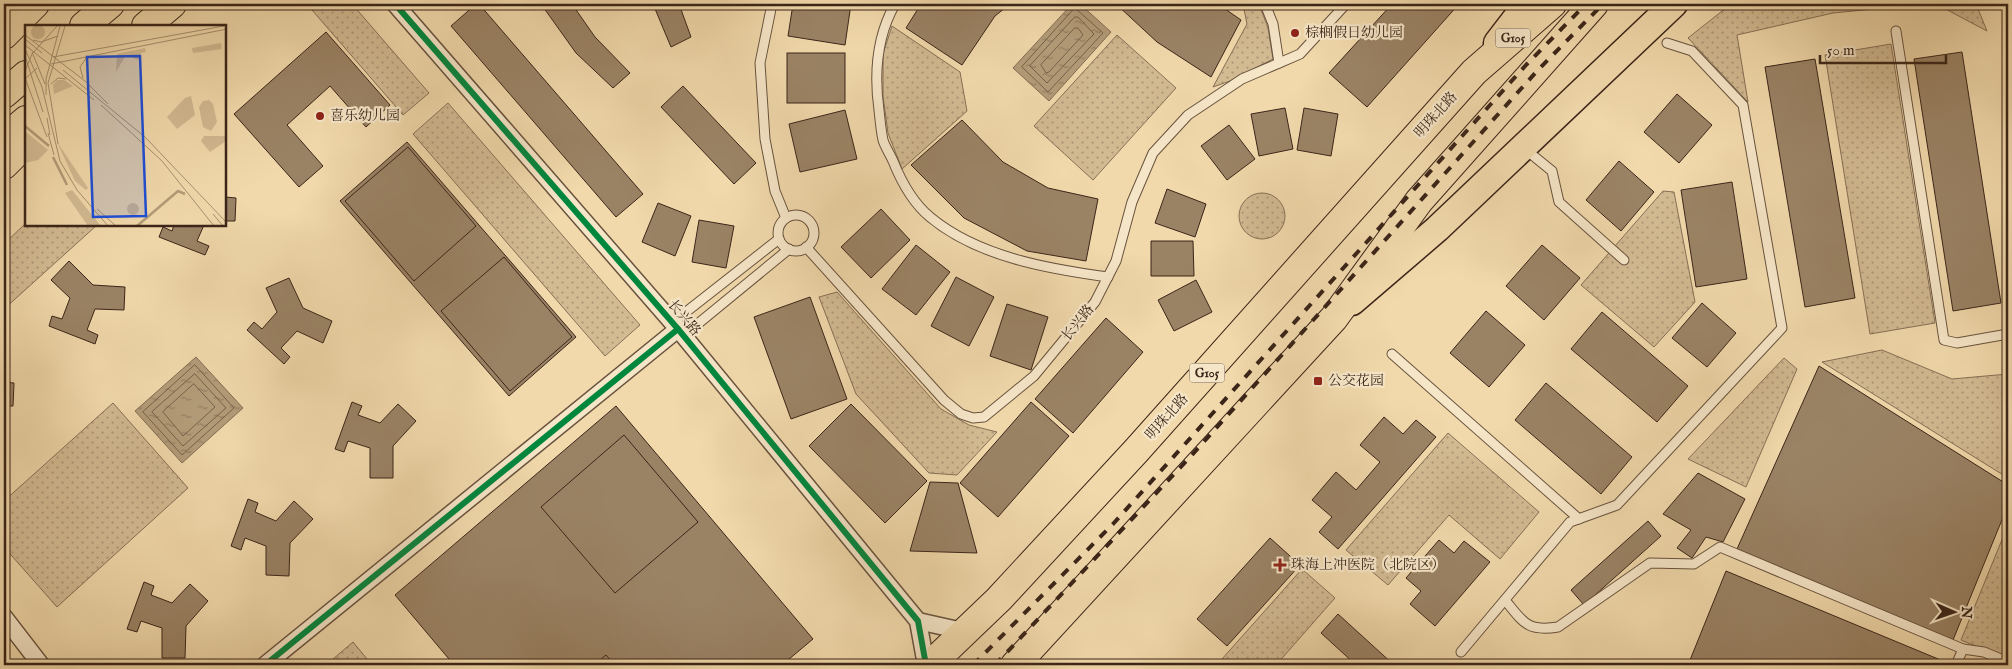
<svg xmlns="http://www.w3.org/2000/svg" width="2012" height="669" font-family="'IM FELL English','Noto Serif SC',serif">
<style>
.grass{fill:url(#grass-dots);stroke:#867056}
.water{fill:url(#water-ripples);stroke:#836c53}
.lines{fill:none;stroke-linecap:round;stroke-linejoin:round}
.shore{stroke:#776049;stroke-width:1}
.building{fill:#9a8365;stroke:#3b2519}
.lane-casing{stroke:#68523e;stroke-width:11}
.street-casing{stroke:#68523e;stroke-width:19}
.primary-casing{stroke:#3b2519;stroke-width:29}
.highway-casing{stroke:#3b2519;stroke-width:30}
.lane{stroke:#f6e6c8;stroke-width:9}
.street{stroke:#f6e6c8;stroke-width:16}
.primary{stroke:#f1d9ab;stroke-width:26}
.highway{stroke:#f1d9ab;stroke-width:28}
.rail{stroke:#3b2519;stroke-width:4;stroke-dasharray:9 9;stroke-linecap:butt}
.cycleway-casing{stroke:#f6e6c8;stroke-width:9}
.cycleway{stroke:#00873e;stroke-width:6}
.poi-dot{fill:#8f2418;stroke:#f6e6c8;stroke-width:2}
.labels{text-anchor:middle;dominant-baseline:central;stroke-width:4.5;stroke-linejoin:round;paint-order:stroke}
.shield{fill:#f6e6c8;stroke:#735f4e;stroke-width:1}
.shield-label{font-size:12px;font-weight:bold;fill:#3b2519}
.poi-label{font-size:14px;fill:#3b2519;stroke:#f6e6c8;text-anchor:start}
.street-label{font-size:14px;fill:#3b2519;stroke:#f6e6c8}
.inset-river{fill:none;stroke:#b39c79;stroke-width:2.5}
.inset-road{fill:none;stroke:#a89171;stroke-width:1}
.view{fill:#1d4ed8;fill-opacity:0.15;stroke:#1d4ed8;stroke-width:2.5}
.inset-edge{fill:none;stroke:#3b2519;stroke-width:2.5}
</style>
<defs>
<pattern id="grass-dots" width="8" height="8" patternUnits="userSpaceOnUse" patternTransform="scale(1.25)"><rect width="8" height="8" fill="#d2ba92"/><path d="M2 2h.1M6 6h.1" fill="none" stroke="#ac9776" stroke-width="1.8" stroke-linecap="round"/></pattern>
<pattern id="water-ripples" width="26" height="14" patternUnits="userSpaceOnUse" patternTransform="scale(1.25)"><rect width="26" height="14" fill="#b39c79"/><path d="M2 4q2-2 4 0t4 0M15 11q2-2 4 0t4 0" fill="none" stroke="#937f62"/></pattern>
</defs>
<rect width="100%" height="100%" fill="#f1d9ab"/>
<filter id="stains"><feTurbulence type="fractalNoise" baseFrequency=".004" numOctaves="4"/><feColorMatrix values="0 0 0 0 .2 0 0 0 0 .09 0 0 0 0 .02 0 0 0 .5 -.17"/></filter>
<radialGradient id="worn" r=".72"><stop offset=".6" stop-color="#630" stop-opacity="0"/><stop offset="1" stop-color="#630" stop-opacity=".3"/></radialGradient>
<!-- grass -->
<g class="grass">
<path d="M319,4H352L429,93L403,115L312,10Z"/>
<path d="M1235,4H1259L1268,28L1273,59L1230,81L1213,87L1247,24L1244,9Z"/>
<path d="M1731,4H1925L1833,13L1737,35L1748,102L1688,38Z"/>
<path d="M1936,4H1976L1987,31Z"/>
<path d="M892,26L960,72L967,111L902,169L888,133L883,96V54Z"/>
<path d="M1117,35L1176,88L1093,180L1034,126Z"/>
<path d="M1891,44L1935,323L1870,334L1825,55Z"/>
<path d="M448,103L640,325L605,356L413,134Z"/>
<path d="M1663,191L1674,192L1695,302L1654,347L1581,285Z"/>
<circle cx="1262" cy="216" r="23"/>
<path d="M26,223L97,225L4,309V244Z"/>
<path d="M837,292L941,409L969,425L997,432L957,475L929,473L856,394L819,297Z"/>
<path d="M1882,350L1952,379L2008,374V478L1822,362Z"/>
<path d="M1784,358L1797,369L1746,487L1688,459Z"/>
<path d="M113,403L188,488L57,607L4,547V501Z"/>
<path d="M1448,433L1539,512L1500,559L1449,515L1388,585L1346,550Z"/>
<path d="M2008,525V659L1961,640Z"/>
<path d="M1302,569L1335,598L1276,665H1229L1222,659Z"/>
<path d="M353,642L372,665H326Z"/>
</g>
<!-- water -->
<g class="water">
<path d="M1072,4H1080L1111,32L1049,101L1013,68Z"/>
<path d="M196,357L243,408L182,463L135,411Z"/>
</g>
<g class="lines">
<!-- shore -->
<g class="shore">
<path d="M1075,8L1103,33L1048,92L1022,67Z"/>
<path d="M1075,17H1078L1094,34L1047,83L1030,66Z"/>
<path d="M1075,28H1078L1083,35L1049,72L1046,73L1041,65Z"/>
<path d="M195,365L234,408L182,455L143,412Z"/>
<path d="M195,374L226,408L183,446L152,412Z"/>
<path d="M194,384L215,407L183,436L163,412Z"/>
</g>
</g>
<!-- building -->
<g class="building">
<path d="M476,4H479L643,194L616,217L451,26Z"/>
<path d="M541,4H572L595,37L630,73L613,88L576,53Z"/>
<path d="M653,4H679L691,37L671,47Z"/>
<path d="M793,4H851L845,45L788,36Z"/>
<path d="M921,4H1010L995,16L962,65L906,28Z"/>
<path d="M1116,4H1218L1241,20L1211,77L1157,42Z"/>
<path d="M1392,4H1459L1367,107L1329,73Z"/>
<path d="M326,32L390,105L366,127L330,86L287,125L323,166L299,187L234,114Z"/>
<path d="M1962,52L2001,303L1953,311L1914,59Z"/>
<rect x="787" y="53" width="58" height="50"/>
<path d="M1815,59L1855,298L1805,307L1765,67Z"/>
<path d="M683,86L756,163L734,184L661,107Z"/>
<path d="M1677,94L1712,125L1679,163L1644,132Z"/>
<path d="M1285,108L1293,149L1259,156L1251,114Z"/>
<path d="M1304,108L1338,114L1331,156L1297,150Z"/>
<path d="M845,110L857,159L800,172L789,124Z"/>
<path d="M962,120L1003,162L1048,188L1098,199L1086,261L1027,251L964,218L911,165Z"/>
<path d="M1229,125L1255,159L1227,180L1201,146Z"/>
<path d="M407,142L576,337L509,396L340,201Z"/>
<path d="M408,147L476,226L414,281L345,201Z"/>
<path d="M1619,161L1654,192L1621,231L1586,200Z"/>
<path d="M1732,182L1747,279L1696,287L1681,190Z"/>
<path d="M1167,189L1206,204L1195,237L1155,223Z"/>
<path d="M225,197L236,198L235,221H225Z"/>
<path d="M658,203L691,216L675,256L642,242Z"/>
<path d="M881,209L910,240L871,278L841,247Z"/>
<path d="M699,220L734,226L726,268L692,262Z"/>
<path d="M174,225H204L197,241L209,246L205,255L159,237L163,227L172,231Z"/>
<path d="M1151,241H1193L1194,276H1151Z"/>
<path d="M916,245L950,272L916,315L882,289Z"/>
<path d="M1542,245L1580,278L1544,320L1506,286Z"/>
<path d="M504,257L572,337L510,391L441,311Z"/>
<path d="M69,261L93,285L125,287L124,310L95,309L87,330L98,335L95,344L49,326L52,316L62,319L70,298L51,280Z"/>
<path d="M956,277L994,297L969,346L931,326Z"/>
<path d="M289,278L303,308L332,321L323,343L297,331L281,348L290,357L284,364L247,330L254,322L262,329L277,312L266,288Z"/>
<path d="M1196,280L1212,312L1174,331L1158,300Z"/>
<path d="M810,297L847,399L791,419L754,317Z"/>
<path d="M1702,303L1736,333L1707,367L1672,338Z"/>
<path d="M1007,304L1048,317L1031,370L990,356Z"/>
<path d="M1486,311L1525,345L1489,387L1450,353Z"/>
<path d="M1602,312L1688,386L1657,422L1571,349Z"/>
<path d="M1106,318L1143,352L1073,433L1035,399Z"/>
<path d="M1819,366L2008,485V505L1953,640L1737,549Z"/>
<path d="M4,382L14,383L13,406H4Z"/>
<path d="M1546,383L1632,457L1601,494L1515,420Z"/>
<path d="M352,402L362,406L358,415L380,423L398,404L416,421L393,446V478H370V448L348,441L344,452L335,449Z"/>
<path d="M1031,402L1069,436L998,517L960,483Z"/>
<path d="M851,404L927,481L885,523L809,446Z"/>
<path d="M616,406L813,639L782,665H454L395,595Z"/>
<path d="M1384,417L1403,434L1416,420L1436,437L1338,549L1319,532L1332,517L1312,500L1336,472L1356,490L1380,462L1360,445Z"/>
<path d="M624,435L698,522L615,593L541,507Z"/>
<path d="M1698,473L1745,499L1723,542L1706,537L1692,558L1677,548L1691,530L1663,514Z"/>
<path d="M930,482L958,483L977,553L910,551Z"/>
<path d="M248,499L258,503L255,512L276,521L294,501L313,519L290,543L289,576L266,575V546L245,538L241,550L231,546Z"/>
<path d="M1648,521L1661,536L1584,605L1571,590Z"/>
<path d="M1270,538L1300,565L1227,646L1197,619Z"/>
<path d="M1439,540L1454,553L1464,541L1490,562L1435,626L1410,604L1421,591L1406,578Z"/>
<path d="M1726,571L1943,661L1941,665H1688Z"/>
<path d="M144,582L154,586L151,595L172,603L190,584L208,601L186,626L185,658H162V628L141,621L137,632L127,629Z"/>
<path d="M1338,614L1394,665H1356L1321,633Z"/>
<path d="M606,655L615,665H594Z"/>
</g>
<g class="lines">
<!-- lane casing -->
<g class="lane-casing">
<g id="lane">
<path d="M772,4L760,63L765,139L775,191L786,218"/>
<path d="M895,4C877,36 874,74 879,110C880,120 881,131 883,140C885,147 890,154 893,161C901,181 913,203 930,217C978,257 1049,269 1108,277"/>
<path d="M1265,4L1273,24L1279,63"/>
<path d="M1896,31L1944,340L1957,343L2008,334"/>
<path d="M1525,149L1552,171L1559,202L1624,260"/>
<circle cx="796" cy="233" r="18"/>
<path d="M806,247L944,400L961,414L973,418L984,417L1034,376L1095,302L1116,261L1132,202L1153,153L1188,115L1242,79L1300,54L1346,4"/>
<path d="M672,323L779,239"/>
<path d="M683,336L789,249"/>
<path d="M1392,354L1579,519"/>
<path d="M1505,600C1523,622 1527,632 1558,627L1650,563L1694,564L1720,547L1963,649L1984,652L2008,662"/>
<path d="M1461,652L1570,522L1617,505L1782,328L1743,105L1692,51L1667,43"/>
<path d="M1956,665L1963,649"/>
</g>
</g>
<!-- street casing -->
<g class="street-casing">
<g id="street">
<path d="M395,4L678,329L918,621L926,665"/>
<path d="M4,617L41,665"/>
<path d="M918,621L967,632"/>
<path d="M265,665L678,329"/>
</g>
</g>
<!-- primary casing -->
<g class="primary-casing">
<g id="primary">
<path d="M1497,43L1527,4"/>
<path d="M1352,302L1437,229L1674,4"/>
</g>
</g>
<!-- highway casing -->
<g class="highway-casing">
<g id="highway">
<path d="M84,26L110,4"/>
<path d="M146,26L172,4"/>
<path d="M4,35L35,4"/>
<path d="M4,94L26,75"/>
<path d="M4,139L26,120"/>
<path d="M4,165L26,143"/>
<path d="M930,665L999,599L1136,451L1474,72L1552,4"/>
<path d="M1015,665L1334,318L1419,201L1594,4"/>
</g>
</g>
<!-- lane -->
<use href="#lane" class="lane"/>
<!-- street -->
<use href="#street" class="street"/>
<!-- primary -->
<use href="#primary" class="primary"/>
<!-- highway -->
<use href="#highway" class="highway"/>
<!-- rail -->
<g class="rail">
<path d="M973,665L1113,524L1526,65L1586,4"/>
<path d="M995,665L1191,456L1537,71L1603,4"/>
</g>
<!-- cycleway casing -->
<g class="cycleway-casing">
<g id="cycleway">
<path d="M395,4L678,329L918,621L926,665"/>
<path d="M265,665L678,329"/>
</g>
</g>
<!-- cycleway -->
<use href="#cycleway" class="cycleway"/>
</g>
<!-- markers -->
<g class="poi-dot">
<circle cx="1295" cy="33" r="5"/>
<circle cx="320" cy="116" r="5"/>
<rect x="1313" y="376" width="10" height="10" rx="2.5"/>
<path d="M1277.5 557.5h5v5h5v5h-5v5h-5v-5h-5v-5h5z"/>
</g>
<g class="labels">
<!-- shield labels -->
<g class="shield">
<rect x="1495.5" y="28.5" width="35" height="19" rx="4"/>
<rect x="1189.5" y="363.5" width="35" height="19" rx="4"/>
</g>
<g class="shield-label">
<text x="1513" y="38">G105</text>
<text x="1207" y="373">G105</text>
</g>
<!-- poi labels -->
<g class="poi-label">
<text x="1305" y="33">棕榈假日幼儿园</text>
<text x="330" y="116">喜乐幼儿园</text>
<text x="1328" y="381">公交花园</text>
<text x="1291" y="565">珠海上冲医院（北院区）</text>
</g>
<!-- street labels -->
<g class="street-label">
<text transform="translate(1436 115) rotate(-48)">明珠北路</text>
<text transform="translate(684 318) rotate(50)">长兴路</text>
<text transform="translate(1078 323) rotate(-51)">长兴路</text>
<text transform="translate(1167 417) rotate(-48)">明珠北路</text>
</g>
</g>
<!-- overview -->
<g transform="translate(25 25)">
<rect width="201" height="201" fill="#f1d9ab"/>
<path d="M6 7a7 7 0 1 1 14 0a7 7 0 1 1-14 0ZM196,18L197,24L168,28L167,23ZM120,23L121,27L116,28L113,35L101,30L91,47L92,29ZM32,55H39L48,61L29,69L28,60ZM166,71L170,90L152,104L142,92L160,73ZM179,111H201V116L185,127L176,116ZM32,117L63,163L61,165L50,156ZM47,165L76,201H63L40,168ZM102 184a6 6 0 1 1 12 0a6 6 0 1 1-12 0Z" fill="#d2ba92"/>
<path d="M1,107L23,125L13,135L0,138Z" fill="#d2ba92"/>
<path d="M184,75L188,79L192,97L186,106L178,102L174,82L178,76Z" fill="#d2ba92"/>
<path class="inset-river" d="M0,101L24,121M28,132L42,160M112,201L153,166L160,169"/>
<path class="inset-road" d="M0,10L60,56L83,79M0,14L17,28M8,15L16,17L33,11M0,20L69,75M0,24L17,62L35,136L52,165L83,201M7,27L20,59M0,31L18,87M28,32L199,1M26,39L202,4M38,45L120,112L202,198M0,46L7,29L32,1M0,53L22,112M58,53L55,42L62,32M0,54L12,43M26,59L33,53L41,54M21,70V54L35,1M76,80L137,136L189,201M22,93L25,110M23,108L29,130M33,119L23,58L40,1M72,184L91,201M188,189L198,201"/>
<path class="view" d="M115,31L121,191L68,192L62,32Z"/>
<rect width="201" height="201" class="inset-edge"/>
</g>
<!-- margin -->
<rect width="2012" height="669" fill="none" stroke="#f1d9ab" stroke-width="20"/>
<rect x="5" y="5" width="2002" height="659" fill="none" stroke="#3b2519" stroke-width="2.5"/>
<rect x="10" y="10" width="1992" height="649" fill="none" stroke="#3b2519"/>
<!-- north arrow -->
<g transform="translate(1954 612) rotate(92)" stroke="#f6e6c8" stroke-width="4" paint-order="stroke">
<path d="M0-4L9 19L0 12L-9 19Z" fill="#3b2519"/>
<text y="-8" font-size="14" font-weight="bold" text-anchor="middle" fill="#3b2519">N</text>
</g>
<!-- scale -->
<path d="M1820 55v8h126v-8" fill="none" stroke="#3b2519" stroke-width="2.5"/>
<text x="1827" y="55" font-size="15" fill="#3b2519" stroke="#f6e6c8" stroke-width="4" paint-order="stroke">50 m</text>
<rect width="100%" height="100%" filter="url(#stains)"/>
<rect width="100%" height="100%" fill="url(#worn)"/>
</svg>
